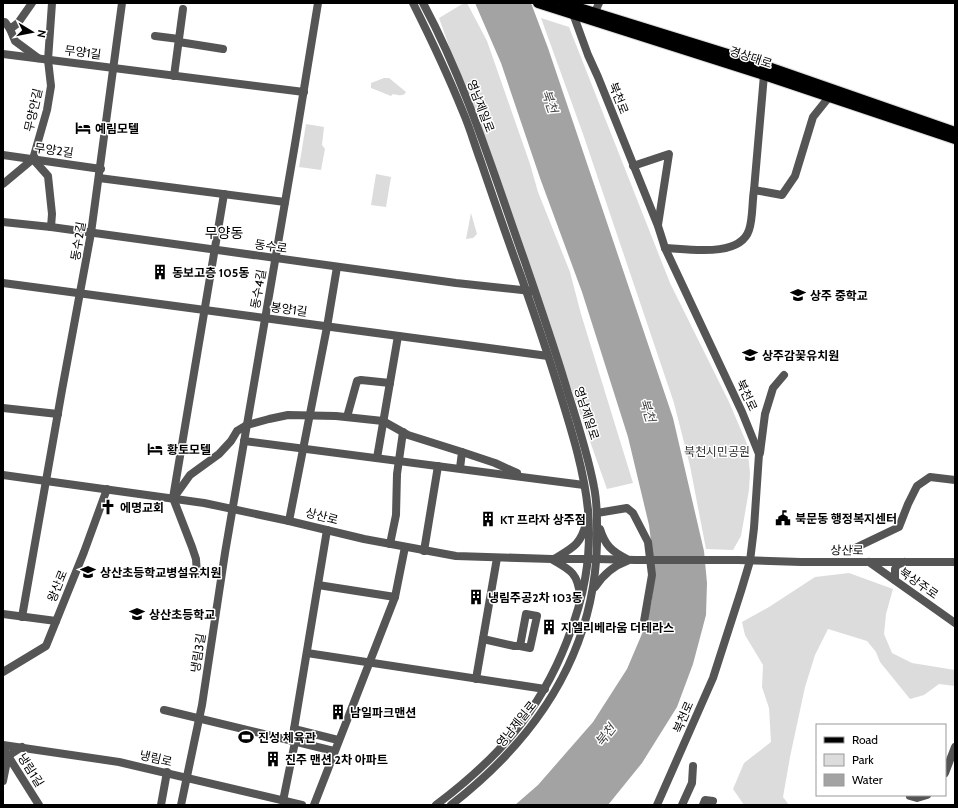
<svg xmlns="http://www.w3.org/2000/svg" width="958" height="808" font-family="Cabin,'Noto Sans KR',sans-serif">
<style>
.green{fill:#dcdcdc}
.water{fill:#a3a3a3}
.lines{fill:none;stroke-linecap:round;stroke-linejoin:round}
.major-casing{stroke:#dbdbdb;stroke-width:12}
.minor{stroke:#555;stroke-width:8}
.major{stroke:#000;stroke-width:10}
.minor-bridge{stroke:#555;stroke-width:8}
.labels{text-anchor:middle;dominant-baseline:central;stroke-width:3;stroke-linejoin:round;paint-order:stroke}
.street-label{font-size:12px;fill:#000;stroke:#fff}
.poi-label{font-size:12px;font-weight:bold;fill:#000;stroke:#fff;text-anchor:start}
.park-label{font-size:12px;fill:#333;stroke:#fff}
.water-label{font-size:13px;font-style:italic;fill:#444;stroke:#fff}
.quarter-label{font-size:14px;fill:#000;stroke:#fff}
</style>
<rect width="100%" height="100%" fill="#fff"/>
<!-- green -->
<g class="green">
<path d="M464,3H467L487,41L530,164L538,192L570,272L581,314L633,483L607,489L439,18Z"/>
<path d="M541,18L569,27L670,283L729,402L747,444L750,473L749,490L741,536L733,550L706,549L690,466L674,403L583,134Z"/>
<path d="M384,78H389L406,92C404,97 398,95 393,94L391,96L371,88V83Z"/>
<path d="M306,124L324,127L322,145L325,149L321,170L299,167Z"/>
<path d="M376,174L391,177L386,207L371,205Z"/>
<path d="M471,213L477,234L473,238L466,239Z"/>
<path d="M849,573L893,589L886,614L884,634L892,653L912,663L955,670V686L939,684L924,695L910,699L880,662L876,652L867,641L828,629L815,655L805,687L790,757L783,797L789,805H744L733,789L744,763L771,742L769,708L762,687L763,665L745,635L742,622L769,607L815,577Z"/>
</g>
<!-- water -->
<path class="water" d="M475,3H531L548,48L673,418L704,551L707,583L706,615L693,664L677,707L642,763L608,805H515L538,785L593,722L627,669L644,629L651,604L655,573L649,525L628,437L582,292L540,178L501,63Z"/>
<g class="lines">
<!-- major casing -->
<g class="major-casing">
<g id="major">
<path d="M538,3L764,75L955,139"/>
<path d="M563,3L760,64L955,132"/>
</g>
</g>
<!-- minor -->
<g class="minor">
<path d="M413,3C431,39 448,75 463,112C470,128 475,146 481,162C494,200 507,238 521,276C534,313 547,351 559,390C571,429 584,469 588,510C592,557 584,598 567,641C539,713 497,759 436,805"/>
<path d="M423,3C467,85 494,175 525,262C540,306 555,349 568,393C578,424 588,455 594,487C598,506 597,525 597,544C594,655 536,739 451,805"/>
<path d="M572,11L588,55L598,77L658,226L665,248L742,412L759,454L754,528L750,561L741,591L713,678L657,805"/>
<path d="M595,12L599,3"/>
<path d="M3,22H5L10,29L18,23L32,3"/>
<path d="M10,29L15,41L38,58"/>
<path d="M155,36L179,39"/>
<path d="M179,42L223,49"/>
<path d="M3,54L304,92"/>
<path d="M174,76L183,9"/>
<path d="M3,155L101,169"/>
<path d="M33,159L48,176L52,214L51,227"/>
<path d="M633,166L669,154L658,225"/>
<path d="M99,178L285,202"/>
<path d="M3,184L33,159L47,110L51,86L48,60L52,3"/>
<path d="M754,190L764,75"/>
<path d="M3,222L51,227L456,283L531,291"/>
<path d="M665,248C688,249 740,258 749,230C753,219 752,202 754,190L782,195L795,176L813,117L829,97"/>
<path d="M3,283L548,356"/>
<path d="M3,408L58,414"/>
<path d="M347,417L357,381L361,380L390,383"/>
<path d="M244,441L584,485"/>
<path d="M462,452L495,463L517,473"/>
<path d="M760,453L765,414L773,388L784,375"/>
<path d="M377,458L398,336"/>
<path d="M3,475L204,503L289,521L364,539L456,556L552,559H597L636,560"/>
<path d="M175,496L190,475L219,454L231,441L237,431L247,425L269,419L288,415L336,416L383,421L408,435L462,452L460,468"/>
<path d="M597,513L627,508L633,513L648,542L652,575L643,627"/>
<path d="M289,521L327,327L337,267"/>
<path d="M600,529C605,545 611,551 627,559"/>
<path d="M390,544L396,515L397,474L403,432"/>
<path d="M855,548L899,527L908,504L917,486L930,477L955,480"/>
<path d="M424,551L438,466"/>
<path d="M554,559C572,548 581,545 586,523"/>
<path d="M553,560C571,570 578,574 580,596"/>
<path d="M738,560L801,562H955"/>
<path d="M869,562L955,623"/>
<path d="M197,574L196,559L192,547L173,498L224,194"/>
<path d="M895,580V569L897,565L904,562"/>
<path d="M318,585L395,597"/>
<path d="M595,587C603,575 613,566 627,561"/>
<path d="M3,614L56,621"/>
<path d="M22,617L62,390L91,233L122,3"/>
<path d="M483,639L514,646H520L526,614L537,616L530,648L520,646"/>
<path d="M307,653L545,689"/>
<path d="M3,672L46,646L84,552L107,489"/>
<path d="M476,679L497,558"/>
<path d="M164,710L334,751"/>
<path d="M294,729L338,740"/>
<path d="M292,741L327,530"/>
<path d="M3,745L119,762L302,805"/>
<path d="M3,748L39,805"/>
<path d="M945,773L955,747"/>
<path d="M3,781L8,756L22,747"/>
<path d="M910,796L917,798L927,795"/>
<path d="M283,801L295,742"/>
<path d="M161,805L167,772"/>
<path d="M181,805L202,705L225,553L295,144L318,3"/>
<path d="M314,805L395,597L405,547"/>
<path d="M682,805L692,783L693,766"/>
<path d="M703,805L705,800L713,801"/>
</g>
<!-- major -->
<use href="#major" class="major"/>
<!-- minor-bridge -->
<path class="minor-bridge" d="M636,560H738"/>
</g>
<!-- icons -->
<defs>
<g id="hotel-bare" transform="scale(1.2)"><path d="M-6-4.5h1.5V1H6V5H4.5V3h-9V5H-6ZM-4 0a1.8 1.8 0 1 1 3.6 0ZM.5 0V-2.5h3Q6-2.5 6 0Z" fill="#000" stroke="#fff" stroke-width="2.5" paint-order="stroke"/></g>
<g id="building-bare" transform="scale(1.2)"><path d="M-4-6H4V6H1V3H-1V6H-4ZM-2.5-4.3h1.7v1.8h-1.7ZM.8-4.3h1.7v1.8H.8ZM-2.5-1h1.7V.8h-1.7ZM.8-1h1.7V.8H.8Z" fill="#000" stroke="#fff" stroke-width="2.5" paint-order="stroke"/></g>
<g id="school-bare" transform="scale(1.2)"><path d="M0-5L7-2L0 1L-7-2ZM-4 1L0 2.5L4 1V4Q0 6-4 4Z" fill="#000" stroke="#fff" stroke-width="2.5" paint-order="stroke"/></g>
<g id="church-bare" transform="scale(1.2)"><path d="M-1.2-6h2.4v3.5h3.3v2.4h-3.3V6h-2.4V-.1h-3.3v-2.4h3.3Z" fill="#000" stroke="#fff" stroke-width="2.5" paint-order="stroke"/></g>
<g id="civic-bare" transform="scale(1.2)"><path d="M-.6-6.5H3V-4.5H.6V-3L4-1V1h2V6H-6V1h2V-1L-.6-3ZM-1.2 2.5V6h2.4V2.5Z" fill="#000" stroke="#fff" stroke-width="2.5" paint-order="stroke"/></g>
<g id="stadium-bare" transform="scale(1.2)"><path d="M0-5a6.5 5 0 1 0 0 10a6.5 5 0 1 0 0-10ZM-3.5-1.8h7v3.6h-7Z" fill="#000" stroke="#fff" stroke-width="2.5" paint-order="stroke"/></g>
</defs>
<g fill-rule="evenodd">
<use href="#hotel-bare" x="83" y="128"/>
<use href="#building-bare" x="160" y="272"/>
<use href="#school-bare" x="798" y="295"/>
<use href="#school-bare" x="750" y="355"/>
<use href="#hotel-bare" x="155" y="449"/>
<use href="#church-bare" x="108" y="507"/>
<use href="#civic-bare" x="783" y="518"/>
<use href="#building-bare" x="488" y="519"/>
<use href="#school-bare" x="88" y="572"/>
<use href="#building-bare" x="476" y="597"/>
<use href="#school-bare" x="137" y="614"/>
<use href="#building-bare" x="549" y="627"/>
<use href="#building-bare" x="338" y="712"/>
<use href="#stadium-bare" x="246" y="737"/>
<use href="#building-bare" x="273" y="759"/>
</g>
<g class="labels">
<!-- street labels -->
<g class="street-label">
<text transform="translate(83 52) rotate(7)">무양1길</text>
<text transform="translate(751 57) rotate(18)">경상대로</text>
<text transform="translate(619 98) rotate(69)">북천로</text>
<text transform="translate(481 106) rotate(69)">영남제일로</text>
<text transform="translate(33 110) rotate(-77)">무양안길</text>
<text transform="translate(54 150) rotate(8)">무양2길</text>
<text transform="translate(78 241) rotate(-81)">동수2길</text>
<text transform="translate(271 246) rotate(8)">동수로</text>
<text transform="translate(258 289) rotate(-80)">동수4길</text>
<text transform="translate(289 309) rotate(8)">봉양1길</text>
<text transform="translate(747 395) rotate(65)">북천로</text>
<text transform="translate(587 413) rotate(72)">영남제일로</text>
<text transform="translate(322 516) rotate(14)">상산로</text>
<text transform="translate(847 550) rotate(1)">상산로</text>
<text transform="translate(919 583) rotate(35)">북상주로</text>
<text transform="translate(57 586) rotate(-68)">왕산로</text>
<text transform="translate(198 653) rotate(-81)">냉림3길</text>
<text transform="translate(683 717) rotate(-67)">북천로</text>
<text transform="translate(516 724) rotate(-51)">영남제일로</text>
<text transform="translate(156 758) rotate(13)">냉림로</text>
<text transform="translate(31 770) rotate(58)">냉림1길</text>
</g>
<!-- poi labels -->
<g class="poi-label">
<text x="95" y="128">예림모텔</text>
<text x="172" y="272">동보고층 105동</text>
<text x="810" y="295">상주 중학교</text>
<text x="762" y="355">상주감꽃유치원</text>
<text x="167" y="449">황토모텔</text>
<text x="120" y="507">에명교회</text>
<text x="795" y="518">북문동 행정복지센터</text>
<text x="500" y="519">KT 프라자 상주점</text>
<text x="100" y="572">상산초등학교병설유치원</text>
<text x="488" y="597">냉림주공2차 103동</text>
<text x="149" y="614">상산초등학교</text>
<text x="561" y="627">지엘리베라움 더테라스</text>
<text x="350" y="712">남일파크맨션</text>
<text x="258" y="737">진성 체육관</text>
<text x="285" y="759">진주 맨션 2차 아파트</text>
</g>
<!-- park labels -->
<g class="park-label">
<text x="717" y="451">북천시민공원</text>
</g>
<!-- water labels -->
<g class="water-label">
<text transform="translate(550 101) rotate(71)">북천</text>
<text transform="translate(648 410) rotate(73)">북천</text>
<text transform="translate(605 735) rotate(-52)">북천</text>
</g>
<!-- quarter labels -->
<g class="quarter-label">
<text x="224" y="233">무양동</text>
</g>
</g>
<!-- border -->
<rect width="958" height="808" fill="none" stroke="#000000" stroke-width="8"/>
<!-- legend -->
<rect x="816" y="724" width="130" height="72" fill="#ffffff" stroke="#999999"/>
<rect x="824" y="737" width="20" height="6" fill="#000000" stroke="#999999"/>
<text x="852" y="744" font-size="12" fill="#000000">Road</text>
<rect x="824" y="754" width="20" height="12" fill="#dcdcdc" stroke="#999999"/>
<text x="852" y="764" font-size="12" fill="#000000">Park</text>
<rect x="824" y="774" width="20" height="12" fill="#a3a3a3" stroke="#999999"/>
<text x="852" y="784" font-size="12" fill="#000000">Water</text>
<!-- north arrow -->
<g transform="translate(32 32) rotate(100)" stroke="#ffffff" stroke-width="3" paint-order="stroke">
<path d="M0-3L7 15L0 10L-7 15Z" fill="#000000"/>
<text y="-6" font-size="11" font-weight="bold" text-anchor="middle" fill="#000000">N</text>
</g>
</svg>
